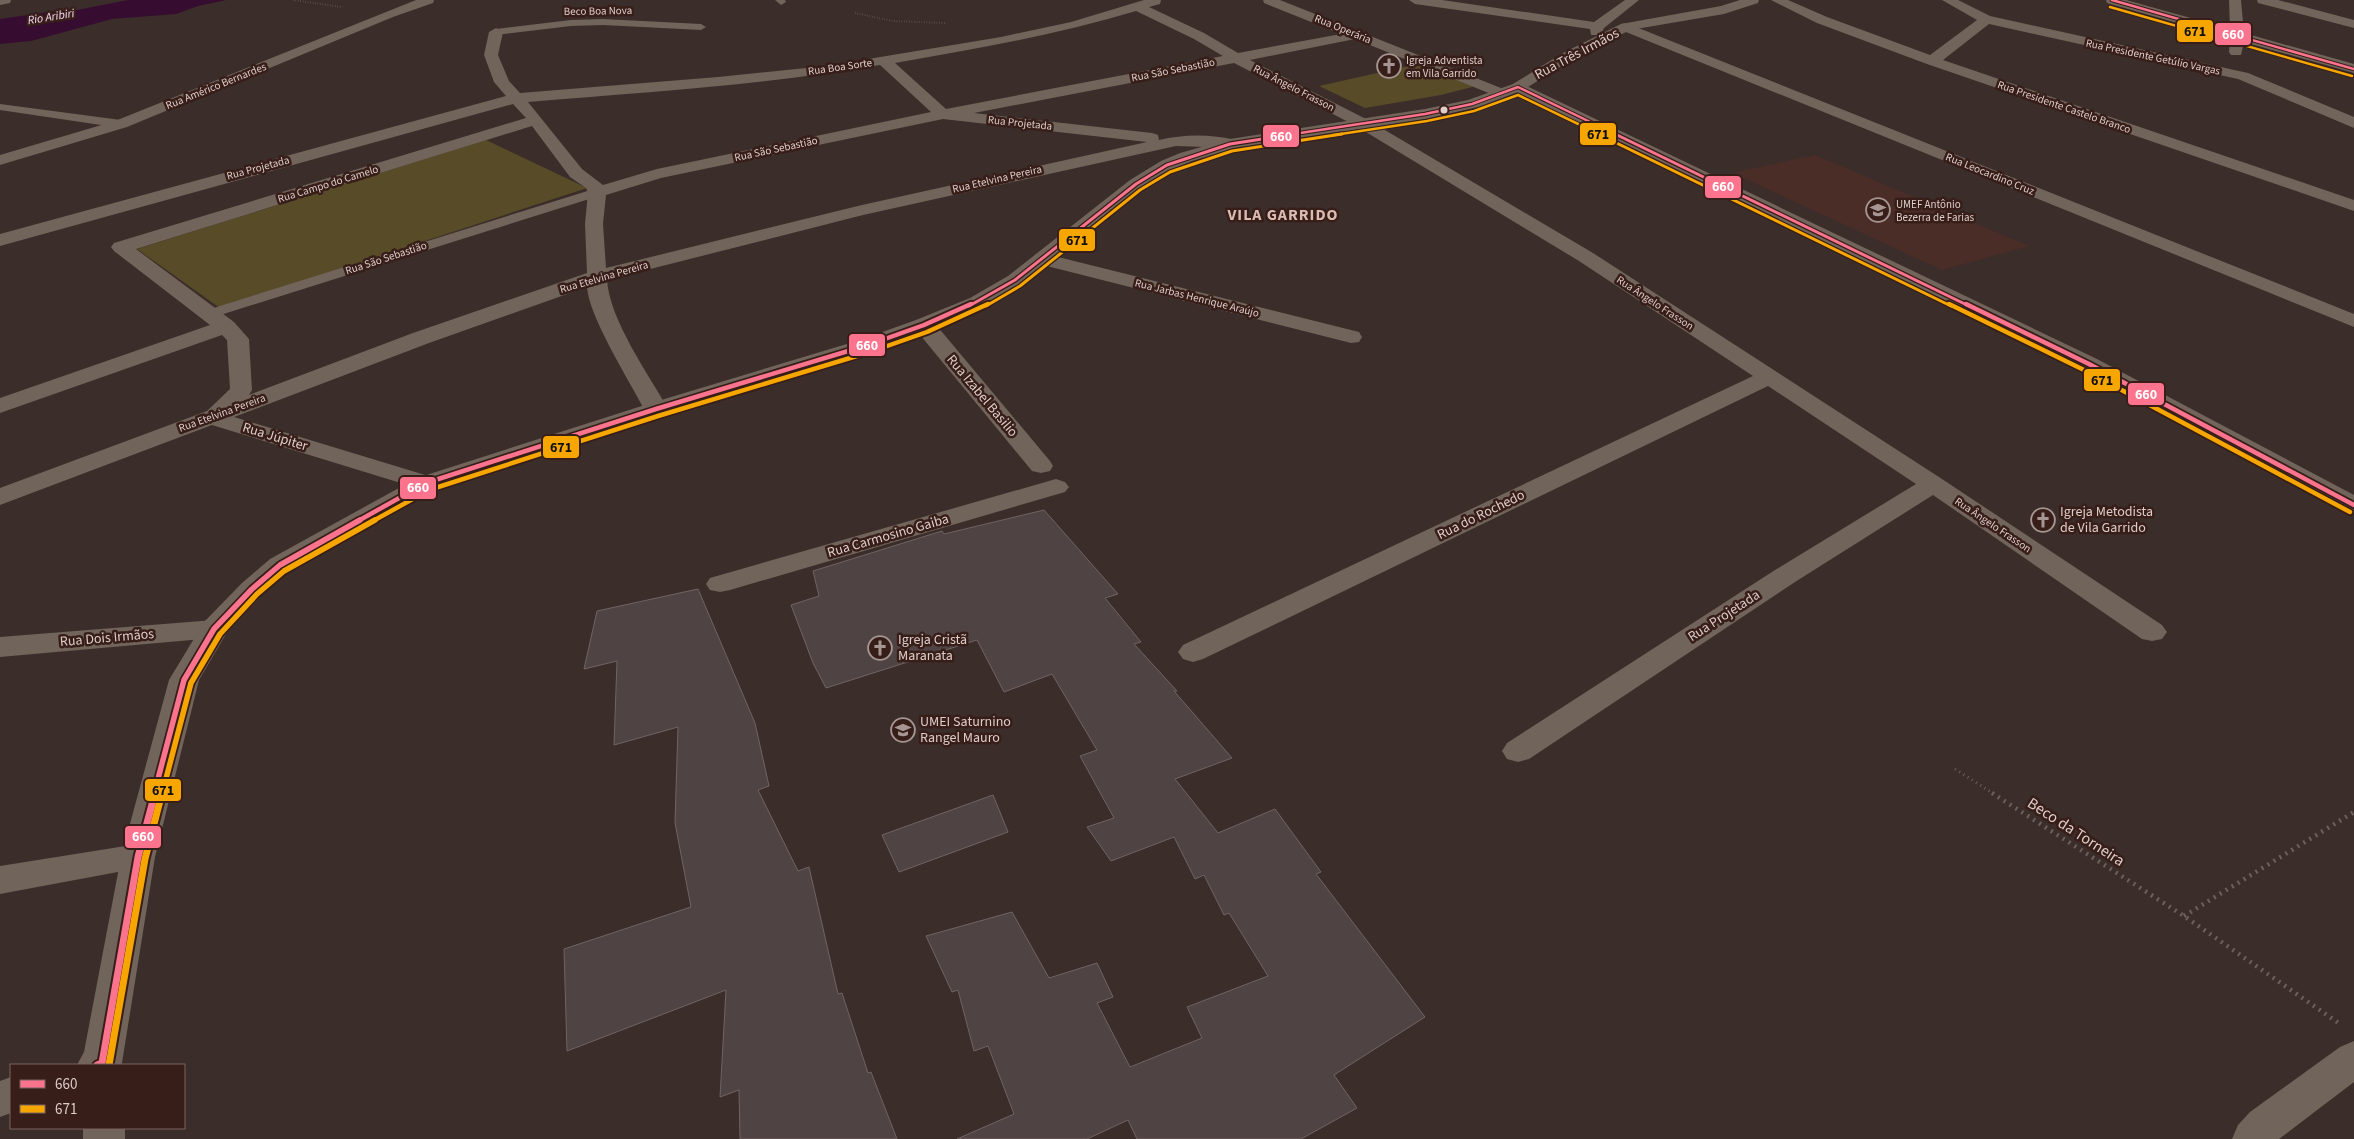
<svg xmlns="http://www.w3.org/2000/svg" width="2354" height="1139" font-family="'Source Sans 3',sans-serif">
<style>
.built{fill:#4b2d27}
.green{fill:#584c28}
.water{fill:#360d31}
.building{fill:#504344;stroke:#706363}
.lines{fill:none;stroke-linecap:round;stroke-linejoin:round}
.path-far2{stroke:#6c615a;stroke-width:2;stroke-dasharray:0.5 2;stroke-linecap:butt}
.path-far1{stroke:#6c615a;stroke-width:3;stroke-dasharray:1 4;stroke-linecap:butt}
.path{stroke:#6c615a;stroke-width:4.5;stroke-dasharray:2 5;stroke-linecap:butt}
.service{fill:#71645a;fill-rule:evenodd}
.minor{fill:#71645a;fill-rule:evenodd}
.tertiary{fill:#71645a;fill-rule:evenodd}
.bus-1-far4-casing{stroke:#371e19;stroke-width:4.5}
.bus-1-far3-casing{stroke:#371e19;stroke-width:5.5}
.bus-1-far2-casing{stroke:#371e19;stroke-width:8}
.bus-1-far1-casing{stroke:#371e19;stroke-width:9}
.bus-1-casing{stroke:#371e19;stroke-width:11}
.bus-2-far4-casing{stroke:#371e19;stroke-width:4.5}
.bus-2-far3-casing{stroke:#371e19;stroke-width:5.5}
.bus-2-far2-casing{stroke:#371e19;stroke-width:8}
.bus-2-far1-casing{stroke:#371e19;stroke-width:9}
.bus-2-casing{stroke:#371e19;stroke-width:11}
.bus-1-far4{stroke:#fc738d;stroke-width:2.5}
.bus-1-far3{stroke:#fc738d;stroke-width:3}
.bus-1-far2{stroke:#fc738d;stroke-width:4.5}
.bus-1-far1{stroke:#fc738d;stroke-width:5.5}
.bus-1{stroke:#fc738d;stroke-width:7}
.bus-2-far4{stroke:#f7a600;stroke-width:2.5}
.bus-2-far3{stroke:#f7a600;stroke-width:3}
.bus-2-far2{stroke:#f7a600;stroke-width:4.5}
.bus-2-far1{stroke:#f7a600;stroke-width:5.5}
.bus-2{stroke:#f7a600;stroke-width:7}
.bus-dot{fill:#dfcdca;stroke:#371e19;stroke-width:2}
.labels{text-anchor:middle;dominant-baseline:central;stroke-width:5;stroke-linejoin:round;paint-order:stroke}
.far-street-label{font-size:11px;fill:#dfcdca;stroke:#371e19}
.far-poi-label{font-size:11px;fill:#dfcdca;stroke:#371e19;text-anchor:start}
.far-water-label{font-size:12px;font-style:italic;fill:#f7d9f3;stroke:#371e19}
.street-label{font-size:14px;fill:#dfcdca;stroke:#371e19}
.poi-label{font-size:14px;fill:#dfcdca;stroke:#371e19;text-anchor:start}
.far-district-label{font-size:16px;font-weight:bold;letter-spacing:1px;fill:#dcbbb3;stroke:#371e19}
.near-street-label{font-size:16px;fill:#dfcdca;stroke:#371e19}
.line-badge{stroke:#371e19;stroke-width:2}
.badge-label{font-size:14px;text-anchor:middle;font-weight:bold;fill:#fff}
.pale-badge-label{font-size:14px;text-anchor:middle;font-weight:bold;fill:#111}
</style>
<rect width="100%" height="100%" fill="#3b2d2a"/>
<!-- built -->
<path class="built" d="M1815,155L2029,246L1942,270L1733,173Z"/>
<!-- green -->
<g class="green">
<path d="M1422,63L1476,86L1441,95L1365,108L1319,86Z"/>
<path d="M486,140L587,188L220,308L137,249Z"/>
</g>
<!-- water -->
<path class="water" d="M128,0H226L198,6L176,14L112,19L31,41L0,44V19L62,10H77Z"/>
<!-- building -->
<g class="building">
<path d="M1044,510L1118,594L1105,598L1141,642L1134,644L1177,691H1174L1232,758L1175,779L1218,833L1275,809L1321,872L1316,874L1425,1017L1334,1075L1357,1108L1301,1139H1137L1128,1120L1087,1139H957L1014,1114L988,1046L974,1051L958,990L952,992L926,936L1012,912L1049,978L1097,963L1113,997L1097,1003L1130,1067L1202,1038L1187,1007L1268,976L1229,913L1224,915L1204,875L1195,879L1174,837L1111,861L1087,827L1114,818L1080,756L1097,750L1052,674L1004,692L977,640L826,688L813,663L791,605L819,596L813,571L942,531L944,534Z"/>
<path d="M698,589L755,723L769,786L758,790L798,871L809,867L838,994L842,993L868,1073L871,1072L897,1139H740L739,1090L720,1097L726,990L567,1051L564,949L691,907L675,823L678,727L614,745L617,661L584,669L597,611Z"/>
<path d="M993,795L1008,832L899,872L882,835Z"/>
</g>
<g class="lines">
<!-- path-far2 -->
<g class="path-far2">
<path d="M293,0L341,7"/>
<path d="M855,13L893,21L945,23"/>
</g>
<!-- path-far1 -->
<path class="path-far1" d="M1955,769L1994,794"/>
<!-- path -->
<g class="path">
<path d="M1992,793L2184,916L2340,1024"/>
<path d="M2184,916L2354,812"/>
</g>
<!-- service -->
<g class="service">
<path d="M775,0H785L786,2L781,5Z"/>
<path d="M603,19L701,24L706,27L701,30L603,25L571,26L496,35L491,32L496,29L571,20Z"/>
<path d="M0,104L121,120L127,124L121,128L0,110Z"/>
<path d="M597,188L603,192L602,195L214,317H204L201,314L204,311Z"/>
</g>
<!-- minor -->
<g class="minor">
<path d="M0,0H11L10,3L0,5Z"/>
<path d="M416,0H434L433,3L393,17L127,127L0,165V155L115,121Z"/>
<path d="M1144,0H1161L1160,4L1149,7L1204,33L1238,53L1341,34L1264,3L1263,0H1280L1506,90L1509,93L1506,96H1496L1355,39L1250,60L1368,120L1593,253L1942,479L2162,625L2167,632L2162,639L2152,641L2142,639L1933,495L1795,582L1529,759L1518,762L1507,759L1502,751L1507,743L1775,570L1916,484L1768,386L1203,659L1193,662L1183,659L1178,652L1183,645L1753,376L1579,261L1356,126L1234,63L974,113L1152,133L1158,135L1159,140C1184,134 1211,134 1236,140L1238,144L1236,148L1176,146L863,215L607,280C610,321 648,373 668,409L664,414L656,416L648,414L644,409C629,380 589,317 587,287L429,343L234,417L435,478L439,483L435,488L426,491L417,488L212,425L0,505V488L207,411L230,389L227,340L222,335L0,413V398L210,325L114,251L111,247L114,243L526,118L513,104L0,246V234L506,96L494,82L484,55L489,32L496,28L503,32L498,55L509,81L520,93L718,77L826,66L1001,37L1071,22ZM1136,11L1194,39L1223,56L946,109L895,63C976,49 1056,35 1136,11ZM880,65L931,112L657,169L603,185L582,169L528,102C646,92 764,85 880,65ZM943,119L1147,142L862,205L606,268L603,224L606,195L661,178ZM532,126L570,177L586,188L588,192L585,224L587,273L413,333L249,395L252,390L249,339L234,322L136,249Z"/>
<path d="M1409,0H1442L1594,22L1625,0H1639L1604,28L1601,35H1591L1590,29L1415,4Z"/>
<path d="M1771,0H1788L1827,17L1930,55L1977,20L1942,0H1958L1990,16L2248,73L2354,117V128L2238,79L1989,24L1943,60L2354,200V211L1927,64L1817,23Z"/>
<path d="M2106,0H2126L2230,29L2229,0H2241L2244,33L2354,64V73L2244,42L2241,55H2231L2229,52L2230,38L2107,3Z"/>
<path d="M2257,0H2278L2354,20V28L2258,3Z"/>
<path d="M1626,23L2354,314V327L1621,30L1619,27L1621,24Z"/>
<path d="M1518,82L2097,359L2354,495V513L2345,510L2081,369L1513,90L1510,87L1513,84Z"/>
<path d="M1042,253L1359,332L1362,337L1359,342L1351,343L1035,263L1032,259L1035,255Z"/>
<path d="M924,319L932,320L1050,461L1053,466L1050,471L1041,473L1032,471L916,330L913,325L916,320Z"/>
<path d="M1056,479L1065,482L1069,487L1065,492L730,590L720,592L710,590L706,584L710,578Z"/>
<path d="M214,620L224,622L229,629L224,636L214,638L0,657V637Z"/>
<path d="M138,844L150,848L155,857L150,866L0,894V866Z"/>
<path d="M2354,1041V1082L2279,1139H2232L2238,1125L2250,1112L2340,1047Z"/>
<rect x="83" y="1128" width="42" height="11"/>
</g>
<!-- tertiary -->
<g class="tertiary">
<path d="M1740,0H1759L1758,3L1724,14L1630,30L1571,60L1523,90L1478,107L1425,119L1232,149L1192,161L1173,169L1142,188L1022,284L984,306L932,330L876,350L664,414L435,488L290,571L262,595L226,634L199,680L155,857L122,1063L121,1065H77L84,1052L121,857L169,680L204,622L242,583L270,559L417,478L648,404L860,340L916,320L970,298L1008,276L1130,180L1161,161L1180,153L1230,139L1425,109L1468,100L1513,84L1561,54L1621,24L1721,6Z"/>
<path d="M11,1077V1113L0,1117V1081Z"/>
</g>
<!-- bus-1-far4 casing -->
<g class="bus-1-far4-casing">
<g id="bus-1-far4">
<path d="M2112,0L2354,69"/>
<path d="M1287,135L1425,114L1472,104L1518,87L1617,135"/>
</g>
</g>
<!-- bus-1-far3 casing -->
<g class="bus-1-far3-casing">
<g id="bus-1-far3">
<path d="M1615,134L1969,306"/>
<path d="M969,306L1015,280L1136,184L1167,165L1230,144L1295,134"/>
</g>
</g>
<!-- bus-1-far2 casing -->
<g class="bus-1-far2-casing">
<g id="bus-1-far2">
<path d="M1966,304L2089,364L2354,505"/>
<path d="M358,521L426,483L656,409L868,345L924,325L971,304"/>
</g>
</g>
<!-- bus-1-far1 casing -->
<g class="bus-1-far1-casing">
<path id="bus-1-far1" d="M154,794L184,680L214,629L252,589L280,565L360,520"/>
</g>
<!-- bus-1 casing -->
<g class="bus-1-casing">
<path id="bus-1" d="M97,1065L102,1063L138,857L155,793"/>
</g>
<!-- bus-2-far4 casing -->
<g class="bus-2-far4-casing">
<g id="bus-2-far4">
<path d="M2110,7L2352,76"/>
<path d="M1334,135L1427,121L1474,111L1518,95L1601,135"/>
</g>
</g>
<!-- bus-2-far3 casing -->
<g class="bus-2-far3-casing">
<g id="bus-2-far3">
<path d="M1598,134L1951,306"/>
<path d="M986,306L1020,286L1140,190L1170,172L1232,151L1342,134"/>
</g>
</g>
<!-- bus-2-far2 casing -->
<g class="bus-2-far2-casing">
<g id="bus-2-far2">
<path d="M1949,304L2086,371L2350,512"/>
<path d="M373,521L429,490L658,416L870,352L927,332L988,304"/>
</g>
</g>
<!-- bus-2-far1 casing -->
<g class="bus-2-far1-casing">
<path id="bus-2-far1" d="M162,794L191,683L220,634L257,594L284,571L375,520"/>
</g>
<!-- bus-2 casing -->
<g class="bus-2-casing">
<path id="bus-2" d="M109,1065L145,859L162,793"/>
</g>
<!-- bus-1-far4 -->
<use href="#bus-1-far4" class="bus-1-far4"/>
<!-- bus-1-far3 -->
<use href="#bus-1-far3" class="bus-1-far3"/>
<!-- bus-1-far2 -->
<use href="#bus-1-far2" class="bus-1-far2"/>
<!-- bus-1-far1 -->
<use href="#bus-1-far1" class="bus-1-far1"/>
<!-- bus-1 -->
<use href="#bus-1" class="bus-1"/>
<!-- bus-2-far4 -->
<use href="#bus-2-far4" class="bus-2-far4"/>
<!-- bus-2-far3 -->
<use href="#bus-2-far3" class="bus-2-far3"/>
<!-- bus-2-far2 -->
<use href="#bus-2-far2" class="bus-2-far2"/>
<!-- bus-2-far1 -->
<use href="#bus-2-far1" class="bus-2-far1"/>
<!-- bus-2 -->
<use href="#bus-2" class="bus-2"/>
</g>
<!-- icons -->
<defs>
<g id="church-ring" transform="scale(1.25)"><circle r="9.5" fill="#371e19" stroke="#a69592" stroke-width="1.5"/><path d="M-1.2-6h2.4v3.5h3.3v2.4h-3.3V6h-2.4V-.1h-3.3v-2.4h3.3Z" fill="#a69592"/></g>
<g id="school-ring" transform="scale(1.25)"><circle r="9.5" fill="#371e19" stroke="#a69592" stroke-width="1.5"/><path d="M0-5L7-2L0 1L-7-2ZM-4 1L0 2.5L4 1V4Q0 6-4 4Z" fill="#a69592"/></g>
</defs>
<g fill-rule="evenodd">
<use href="#church-ring" x="1389" y="66"/>
<use href="#school-ring" x="1878" y="210"/>
<use href="#church-ring" x="2043" y="520"/>
<use href="#church-ring" x="880" y="648"/>
<use href="#school-ring" x="903" y="730"/>
</g>
<!-- markers -->
<circle class="bus-dot" cx="1444" cy="110" r="4.5"/>
<g class="labels">
<!-- far-street labels -->
<g class="far-street-label">
<text transform="translate(598 11) rotate(-1)">Beco Boa Nova</text>
<text transform="translate(1343 29) rotate(22)">Rua Operária</text>
<text transform="translate(2153 57) rotate(12)">Rua Presidente Getúlio Vargas</text>
<text transform="translate(840 67) rotate(-8)">Rua Boa Sorte</text>
<text transform="translate(1173 70) rotate(-11)">Rua São Sebastião</text>
<text transform="translate(216 86) rotate(-22)">Rua Américo Bernardes</text>
<text transform="translate(1294 88) rotate(27)">Rua Ângelo Frasson</text>
<text transform="translate(2064 107) rotate(19)">Rua Presidente Castelo Branco</text>
<text transform="translate(1020 123) rotate(6)">Rua Projetada</text>
<text transform="translate(776 149) rotate(-12)">Rua São Sebastião</text>
<text transform="translate(258 168) rotate(-15)">Rua Projetada</text>
<text transform="translate(1990 174) rotate(22)">Rua Leocardino Cruz</text>
<text transform="translate(997 179) rotate(-13)">Rua Etelvina Pereira</text>
<text transform="translate(328 184) rotate(-17)">Rua Campo do Camelo</text>
<text transform="translate(386 258) rotate(-18)">Rua São Sebastião</text>
<text transform="translate(604 277) rotate(-16)">Rua Etelvina Pereira</text>
<text transform="translate(1197 298) rotate(14)">Rua Jarbas Henrique Araújo</text>
<text transform="translate(1655 303) rotate(33)">Rua Ângelo Frasson</text>
<text transform="translate(222 413) rotate(-20)">Rua Etelvina Pereira</text>
<text transform="translate(1993 525) rotate(34)">Rua Ângelo Frasson</text>
</g>
<!-- far-poi labels -->
<g class="far-poi-label">
<text x="1406" y="60">Igreja Adventista<tspan x="1406" dy="13">em Vila Garrido</tspan></text>
<text x="1896" y="204">UMEF Antônio<tspan x="1896" dy="13">Bezerra de Farias</tspan></text>
</g>
<!-- far-water labels -->
<g class="far-water-label">
<text transform="translate(51 17) rotate(-9)">Rio Aribiri</text>
</g>
<!-- street labels -->
<g class="street-label">
<text transform="translate(1577 54) rotate(-28)">Rua Três Irmãos</text>
<text transform="translate(982 396) rotate(50)">Rua Izabel Basilio</text>
<text transform="translate(275 437) rotate(17)">Rua Júpiter</text>
<text transform="translate(1481 515) rotate(-26)">Rua do Rochedo</text>
<text transform="translate(888 536) rotate(-16)">Rua Carmosino Gaiba</text>
<text transform="translate(1724 616) rotate(-33)">Rua Projetada</text>
<text transform="translate(107 638) rotate(-5)">Rua Dois Irmãos</text>
</g>
<!-- poi labels -->
<g class="poi-label">
<text x="2060" y="512">Igreja Metodista<tspan x="2060" dy="16">de Vila Garrido</tspan></text>
<text x="898" y="640">Igreja Cristã<tspan x="898" dy="16">Maranata</tspan></text>
<text x="920" y="722">UMEI Saturnino<tspan x="920" dy="16">Rangel Mauro</tspan></text>
</g>
<!-- far-district labels -->
<g class="far-district-label">
<text x="1283" y="215">VILA GARRIDO</text>
</g>
<!-- near-street labels -->
<g class="near-street-label">
<text transform="translate(2076 832) rotate(33)">Beco da Torneira</text>
</g>
</g>
<g class="line-badge">
<rect x="2176" y="19" width="38" height="24" rx="5" fill="#f7a600"/>
<rect x="2214" y="22" width="38" height="24" rx="5" fill="#fc738d"/>
<rect x="1579" y="122" width="38" height="24" rx="5" fill="#f7a600"/>
<rect x="1262" y="124" width="38" height="24" rx="5" fill="#fc738d"/>
<rect x="1704" y="175" width="38" height="24" rx="5" fill="#fc738d"/>
<rect x="1058" y="228" width="38" height="24" rx="5" fill="#f7a600"/>
<rect x="848" y="333" width="38" height="24" rx="5" fill="#fc738d"/>
<rect x="2083" y="368" width="38" height="24" rx="5" fill="#f7a600"/>
<rect x="2127" y="382" width="38" height="24" rx="5" fill="#fc738d"/>
<rect x="542" y="435" width="38" height="24" rx="5" fill="#f7a600"/>
<rect x="399" y="476" width="38" height="24" rx="5" fill="#fc738d"/>
<rect x="144" y="778" width="38" height="24" rx="5" fill="#f7a600"/>
<rect x="124" y="825" width="38" height="24" rx="5" fill="#fc738d"/>
</g>
<g class="badge-label">
<text x="2233" y="39">660</text>
<text x="1281" y="141">660</text>
<text x="1723" y="191">660</text>
<text x="867" y="350">660</text>
<text x="2146" y="399">660</text>
<text x="418" y="492">660</text>
<text x="143" y="841">660</text>
</g>
<g class="pale-badge-label">
<text x="2195" y="36">671</text>
<text x="1598" y="139">671</text>
<text x="1077" y="245">671</text>
<text x="2102" y="385">671</text>
<text x="561" y="452">671</text>
<text x="163" y="795">671</text>
</g>
<!-- legend -->
<rect x="10" y="1064" width="175" height="65" fill="#371e19" stroke="#7a6460"/>
<rect x="20" y="1080" width="25" height="8" fill="#fc738d" stroke="#7a6460"/>
<text x="55" y="1089" font-size="15" fill="#dfcdca">660</text>
<rect x="20" y="1105" width="25" height="8" fill="#f7a600" stroke="#7a6460"/>
<text x="55" y="1114" font-size="15" fill="#dfcdca">671</text>
</svg>
